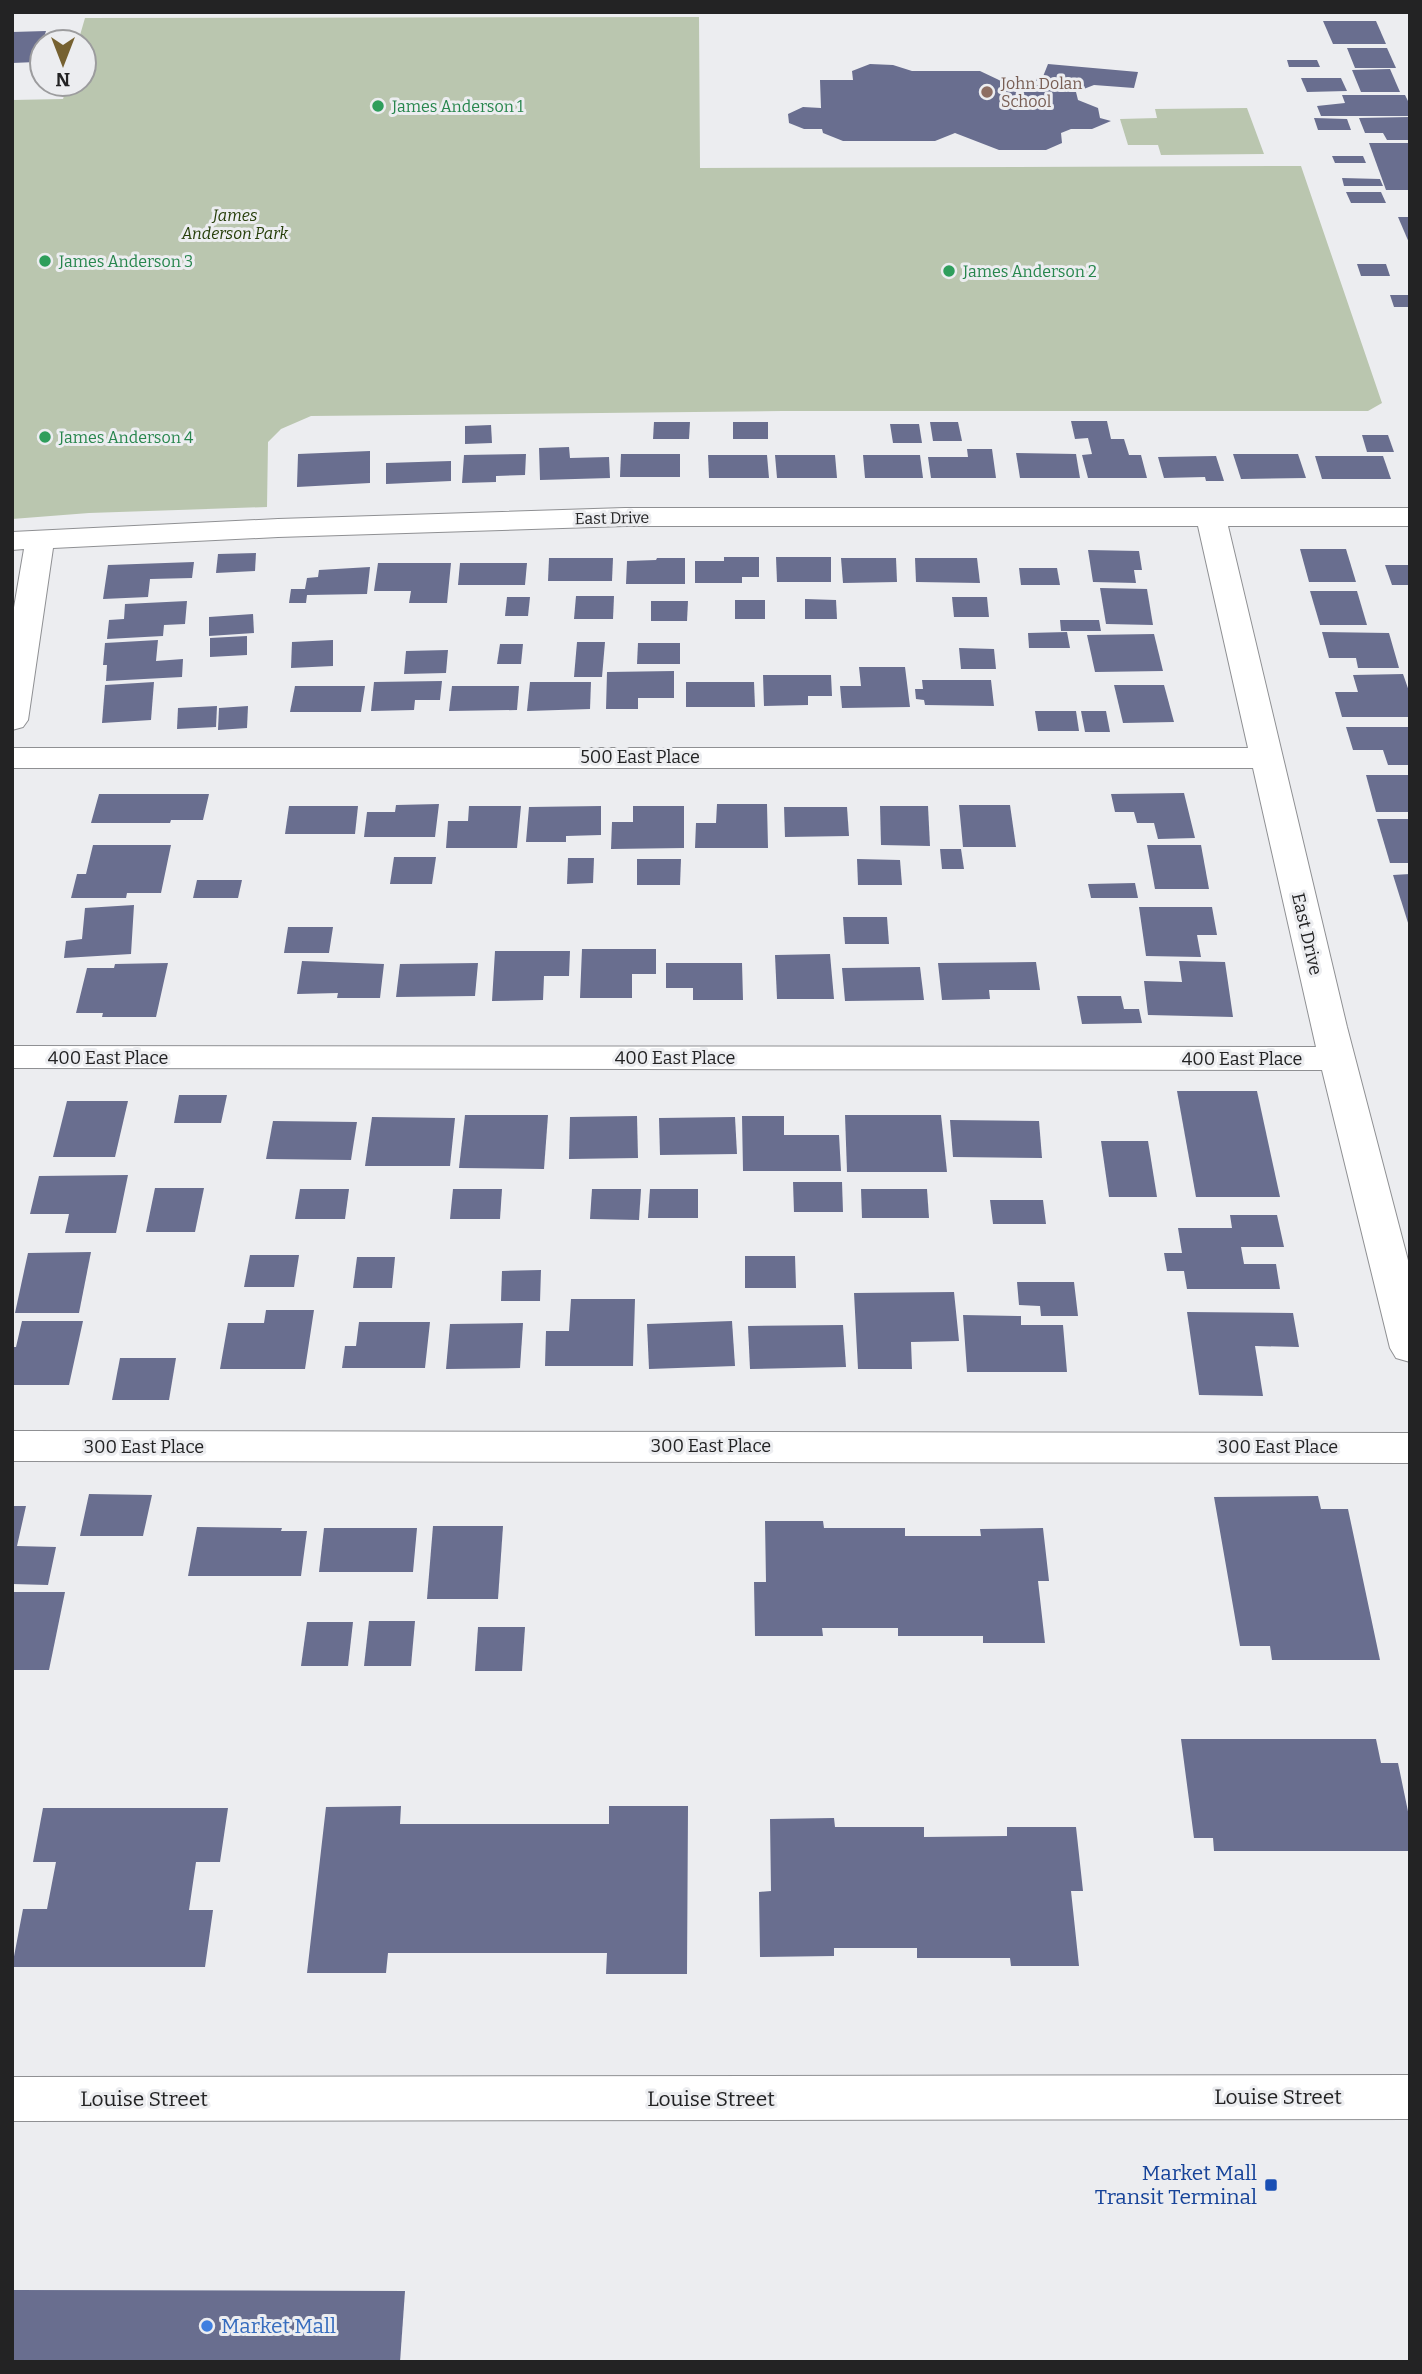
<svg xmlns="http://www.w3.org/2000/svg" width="1422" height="2374" font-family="Bitter,serif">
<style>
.green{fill:#bac6af}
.building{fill:#696e8f}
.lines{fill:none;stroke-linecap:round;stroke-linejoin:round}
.street-casing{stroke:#8f9093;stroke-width:2}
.secondary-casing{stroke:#8f9093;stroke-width:2}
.street{fill:#fff;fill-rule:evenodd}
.secondary{fill:#fff;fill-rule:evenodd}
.education-dot{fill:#8d6e63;stroke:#ecedf0;stroke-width:2.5}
.leisure-dot{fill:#2e9e5b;stroke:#ecedf0;stroke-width:2.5}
.transit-dot{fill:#1a4fb4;stroke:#ecedf0;stroke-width:2.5}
.shop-dot{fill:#3f7fe0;stroke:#ecedf0;stroke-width:2.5}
.labels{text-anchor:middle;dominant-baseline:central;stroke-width:6;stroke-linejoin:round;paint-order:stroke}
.far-education-label{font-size:16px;fill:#785e54;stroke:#ecedf0;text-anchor:start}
.far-leisure-label{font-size:16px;fill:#27864d;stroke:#ecedf0;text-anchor:start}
.far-park-label{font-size:16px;font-style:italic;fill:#263e09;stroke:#ecedf0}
.far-street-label{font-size:16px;fill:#232324;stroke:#ecedf0}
.street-label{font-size:18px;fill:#232324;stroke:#ecedf0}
.near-street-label{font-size:21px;fill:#232324;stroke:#ecedf0}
.near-transit-label{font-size:21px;fill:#164399;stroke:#ecedf0;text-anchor:end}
.near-shop-label{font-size:21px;fill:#366cbe;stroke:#ecedf0;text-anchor:start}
</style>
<rect width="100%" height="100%" fill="#ecedf0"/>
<!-- green -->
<g class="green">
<path d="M699,17L700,168L1301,166L1382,403L1368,411H782L311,416L281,429L268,442L267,507L89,513L12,519V100L63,99L68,84H84V42H78L85,18Z"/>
<path d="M1247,108L1264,154L1161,155L1158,145H1128L1120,119L1157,118L1155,109Z"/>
</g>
<!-- building -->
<g class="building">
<path d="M1323,21H1376L1386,44H1333Z"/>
<path d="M46,31L36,62L12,63V32Z"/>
<path d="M1347,48H1387L1396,68H1355Z"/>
<path d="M1287,60H1317L1320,67H1289Z"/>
<path d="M870,64L893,65L912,71H980L999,80H1023L1042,87H1064L1062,82L1036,81L1037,78L1042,79L1048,64L1138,72L1134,88L1094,85L1076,92L1078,100L1098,108L1100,118L1111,121L1092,129H1071L1061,133L1062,143L1046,150H999L955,133L935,141H843L823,133L822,129H804L789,123L788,114L803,107L821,108L820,80H853L852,71Z"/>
<path d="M1390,69L1400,92H1361L1352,70Z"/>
<path d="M1301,78H1341L1347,91L1307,92Z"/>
<path d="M1342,95H1405L1410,105V116H1321L1317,106L1345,103Z"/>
<path d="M1410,117V140H1387L1383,133H1365L1359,118Z"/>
<path d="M1314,118L1347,119L1351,130H1318Z"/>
<path d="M1369,143H1410V190H1386Z"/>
<path d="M1332,156H1363L1366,163H1335Z"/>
<path d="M1342,178L1380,179L1383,186H1344Z"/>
<path d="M1346,192H1381L1386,203H1351Z"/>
<path d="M1398,217H1410V245Z"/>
<path d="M1357,264H1386L1390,276H1361Z"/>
<path d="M1390,295H1410V307H1394Z"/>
<path d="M1071,421H1107L1111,439H1124L1129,455H1141L1147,478H1088L1082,455L1092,454L1088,438L1075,439Z"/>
<path d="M654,422H690L689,439H653Z"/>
<rect x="733" y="422" width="35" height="17"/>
<path d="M930,422H958L962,441H933Z"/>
<path d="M890,424H919L922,443H893Z"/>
<path d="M491,425L492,443L465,444V426Z"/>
<path d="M1362,435H1388L1394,452H1367Z"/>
<path d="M569,447L570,458L609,457L610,478L540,480L539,448Z"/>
<path d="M967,449H992L996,478H931L928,457H968Z"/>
<path d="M370,451V483L297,487L298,454Z"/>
<path d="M1016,453L1076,454L1080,478H1020Z"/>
<path d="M526,454L525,475L496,476V482L462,483L464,455Z"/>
<path d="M621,454H680V477H620Z"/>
<path d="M1233,454H1298L1306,478L1241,479Z"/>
<path d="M708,455H767L769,478H709Z"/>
<path d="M775,455H835L837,478H777Z"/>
<path d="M863,455H920L923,478H865Z"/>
<path d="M1216,456L1224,481H1206L1205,477L1164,478L1158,457Z"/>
<path d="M1315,456H1383L1391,479H1322Z"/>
<path d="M451,461V481L386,484V463Z"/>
<path d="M1300,549H1346L1356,582H1309Z"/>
<path d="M1088,550L1139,551L1142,570H1134L1136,583L1093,582Z"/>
<path d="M256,553L255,571L216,573L218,554Z"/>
<path d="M724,557H759V577H742V583H695V561H724Z"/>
<path d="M776,557H831V582H777Z"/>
<path d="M549,558H613L612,581H548Z"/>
<path d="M657,558H685V584H626L627,561L656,560Z"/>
<path d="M841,558H896L897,582L843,583Z"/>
<path d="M915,558H977L980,583L916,582Z"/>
<path d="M194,562L192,578L150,579L148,597L103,599L108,565Z"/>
<path d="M378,563H451L447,603H409L411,591H374Z"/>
<path d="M460,563H527L525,585H458Z"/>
<path d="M1385,565H1410V585H1392Z"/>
<path d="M370,567L367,594L307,595L306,603H289L291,589H305L307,578L318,577L319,570Z"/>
<path d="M1019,568H1057L1060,585H1021Z"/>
<path d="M1100,588L1147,589L1153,625L1106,624Z"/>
<path d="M1310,591H1357L1367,625H1320Z"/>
<path d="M576,596H614L613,619H574Z"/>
<path d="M507,597H530L528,616H505Z"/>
<path d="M952,597H987L989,617H954Z"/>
<path d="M805,599L836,600L837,619H805Z"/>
<rect x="735" y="600" width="30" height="19"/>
<path d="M187,601L185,624L164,625L163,636L107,639L109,620L124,619L125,604Z"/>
<path d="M651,601H688L687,621H651Z"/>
<path d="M253,614L254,633L209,636V617Z"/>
<path d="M1060,620H1099L1101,631H1061Z"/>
<path d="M1067,632L1070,648H1029L1028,633Z"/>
<path d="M1322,632L1389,633L1399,668H1358L1356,658H1329Z"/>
<path d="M1154,634L1163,671L1095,672L1087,635Z"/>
<path d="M247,636V655L210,657V638Z"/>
<path d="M158,640L156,661L183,659L182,677L106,681L107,665H103L105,643Z"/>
<path d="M333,640V666L291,668L292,642Z"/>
<path d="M577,642H605L602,677H574Z"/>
<path d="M638,643H680V664H637Z"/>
<path d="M500,644H523L521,664H497Z"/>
<path d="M959,648L994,649L996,669H961Z"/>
<path d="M448,650L446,673L404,674L406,651Z"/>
<path d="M859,667H905L910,707L842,708L840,686H861Z"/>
<path d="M674,671V698H638V709H606L607,672Z"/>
<path d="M1403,674L1410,694V717H1342L1335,692H1358L1353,675Z"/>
<path d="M763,675H831L832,696H808V705L764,706Z"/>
<path d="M922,680H991L994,706L925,705L924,700L916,699L915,689H923Z"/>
<path d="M442,681L440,700H415L414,710L371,711L374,682Z"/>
<path d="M154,682L151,720L102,723L105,685Z"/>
<path d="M530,682H591L590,709L527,711Z"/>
<path d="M686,682H754L755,707H686Z"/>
<path d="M1114,685H1164L1174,722L1123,723Z"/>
<path d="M295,686H365L361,712H290Z"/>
<path d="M452,686H519L517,710L449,711Z"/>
<path d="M217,706L216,727L177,729L178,708Z"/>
<path d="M248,706L247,728L218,730L219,708Z"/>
<path d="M1035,711H1076L1079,731H1038Z"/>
<path d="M1081,711H1106L1110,732H1085Z"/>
<path d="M1346,727H1410V765H1388L1383,750H1353Z"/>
<path d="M1366,775H1410V812H1376Z"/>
<path d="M1184,793L1195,838L1158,839L1154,823H1137L1134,812H1115L1111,794Z"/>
<path d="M99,794H209L203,820H171L170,823H91Z"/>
<path d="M439,804L435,837H364L367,812H395L396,805Z"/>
<path d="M717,804H767L768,848H695L696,823H716Z"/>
<path d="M959,805H1010L1016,847H963Z"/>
<path d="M289,806H358L355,834H285Z"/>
<path d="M469,806H521L517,848H446L448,821H468Z"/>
<path d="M601,806V835L566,836V842H526L529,807Z"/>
<path d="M633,806H684V848L611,849L612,822H633Z"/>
<path d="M880,806H928L930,846L881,845Z"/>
<path d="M784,807H847L849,836L785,837Z"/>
<path d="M1377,819H1410V863H1390Z"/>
<path d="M93,845H171L161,893H127L126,898H71L77,874H86Z"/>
<path d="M1147,845H1201L1209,889H1155Z"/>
<path d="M940,849H961L964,869H942Z"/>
<path d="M394,857H436L432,884H390Z"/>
<path d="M568,858H594L593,883L567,884Z"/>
<path d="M637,859H681L680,885H637Z"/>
<path d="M857,859L900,860L902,885H858Z"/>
<path d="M1410,874V926H1409L1393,875Z"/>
<path d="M197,880H242L238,898H193Z"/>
<path d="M1135,883L1138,898H1091L1088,884Z"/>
<path d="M134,905L131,954L64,958L66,941L82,939L85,908Z"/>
<path d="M1139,907H1212L1217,935H1197L1201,957L1146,956Z"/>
<path d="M843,917H887L889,944H845Z"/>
<path d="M288,927H333L329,953H284Z"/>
<path d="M582,949H656V974H632V998H580Z"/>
<path d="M495,951H570L569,976H544L543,1000L492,1001Z"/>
<path d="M830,954L834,999H777L775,955Z"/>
<path d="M302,961L384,964L380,998H337L338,993L297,994Z"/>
<path d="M1179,961L1225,962L1233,1017L1148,1015L1144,981L1182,982Z"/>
<path d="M1036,962L1040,990H989L990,999L942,1000L938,963Z"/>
<path d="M168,963L156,1017H102L103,1013H76L87,968H114L115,964Z"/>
<path d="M478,963L475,996L396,997L400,964Z"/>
<path d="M666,963H742L743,1000H693V988H666Z"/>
<path d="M920,967L924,1000L845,1001L842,968Z"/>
<path d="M1077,996H1121L1124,1009H1139L1142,1023L1082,1024Z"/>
<path d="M1177,1091H1257L1280,1197H1196Z"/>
<path d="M179,1095H227L221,1123H174Z"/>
<path d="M67,1101H128L115,1157H53Z"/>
<path d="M465,1115H548L544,1169L459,1168Z"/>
<path d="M845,1115H941L947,1172H847Z"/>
<path d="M637,1116L638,1158L569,1159L570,1117Z"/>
<path d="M742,1116H784V1135H839L841,1171H743Z"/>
<path d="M372,1117L455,1118L450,1166H365Z"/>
<path d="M735,1117L737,1154L660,1155L659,1118Z"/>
<path d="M950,1120L1039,1121L1042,1158L953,1157Z"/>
<path d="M273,1121L357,1122L351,1160L266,1159Z"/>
<path d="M1101,1141H1148L1157,1197H1109Z"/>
<path d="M128,1175L116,1233H65L69,1214H30L39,1176Z"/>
<path d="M793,1182H842L843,1212H794Z"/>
<path d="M155,1188H204L195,1232H146Z"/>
<path d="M300,1189H349L345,1219H295Z"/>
<path d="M453,1189H502L500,1219H450Z"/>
<path d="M592,1189H641L639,1220L590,1219Z"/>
<path d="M650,1189H698V1218H648Z"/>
<path d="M861,1189H927L929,1218H862Z"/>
<path d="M990,1200H1043L1046,1224H993Z"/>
<path d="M1230,1215H1277L1284,1247H1241L1244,1264H1276L1280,1289H1187L1184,1271H1167L1164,1253H1182L1178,1228H1232Z"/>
<path d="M91,1252L79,1313H15L28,1253Z"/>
<path d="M250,1255H299L294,1287H244Z"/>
<path d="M745,1256H795L796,1288H745Z"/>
<path d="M357,1257H395L392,1288H353Z"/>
<path d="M541,1270L540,1301H501L502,1271Z"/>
<path d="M1017,1282H1074L1078,1316H1041L1040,1306L1019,1305Z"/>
<path d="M954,1292L959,1341L911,1342L912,1369H858L854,1293Z"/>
<path d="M571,1299H635L633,1366H545L546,1331H569Z"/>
<path d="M266,1310H314L305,1369H220L228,1323H264Z"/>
<path d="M1187,1312L1293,1313L1299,1347L1255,1346L1263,1396L1199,1395Z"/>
<path d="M963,1315L1021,1316V1325H1063L1067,1372H967Z"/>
<path d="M22,1321H83L69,1385H12V1347H16Z"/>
<path d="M732,1321L735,1366L649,1369L647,1324Z"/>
<path d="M359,1322H430L425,1368H342L345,1346H356Z"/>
<path d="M523,1323L520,1368L446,1369L450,1324Z"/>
<path d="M843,1325L846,1367L750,1369L748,1326Z"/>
<path d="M120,1358H176L169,1400H112Z"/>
<path d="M89,1494L152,1495L143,1536H80Z"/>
<path d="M1318,1496L1321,1509H1348L1380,1660H1272L1270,1646H1240L1214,1497Z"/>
<path d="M12,1506H26L17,1546L56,1547L48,1585L12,1584Z"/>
<path d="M765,1521H823L824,1528H905V1536H981L980,1529L1043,1528L1049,1581H1038L1045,1643H983V1636H898V1628H822L823,1636H755L754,1582H766Z"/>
<path d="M433,1526H503L498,1599H427Z"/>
<path d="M197,1527L282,1528L281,1531H307L301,1576H188Z"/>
<path d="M324,1528H417L413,1572H319Z"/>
<path d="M12,1592H65L49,1670H12Z"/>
<path d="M369,1621H415L411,1666H364Z"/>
<path d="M307,1622H353L348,1666H301Z"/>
<path d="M478,1627H525L522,1671H475Z"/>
<path d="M1181,1739H1376L1381,1763H1398L1410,1821V1851H1214L1213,1838H1194Z"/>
<path d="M401,1806L400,1824H609V1806H688L687,1974H606L607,1953H388L386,1973H307L326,1807Z"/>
<path d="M43,1808H228L220,1862H196L189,1910H213L205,1967H12L23,1909H47L56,1862H33Z"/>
<path d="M834,1818L835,1827H924V1837L1007,1836V1827H1076L1083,1891H1071L1079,1966H1011L1010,1958H917V1948H834V1956L760,1957L759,1892L771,1891L770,1819Z"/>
<path d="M12,2290L405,2291L400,2362H12Z"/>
</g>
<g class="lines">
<!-- street casing -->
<g class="street-casing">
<g id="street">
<path d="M625,508H1410V526H1228L1347,1027L1410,1268V1362L1396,1358L1390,1348L1322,1070L12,1068V1046L1316,1047L1253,768H12V748H1248L1198,526H625L278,537L53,548L28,720L23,727L12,730V619L24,549L12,550V532L278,519Z"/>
<path d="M12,1431L1410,1433V1463L12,1461Z"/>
</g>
</g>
<!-- secondary casing -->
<g class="secondary-casing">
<path id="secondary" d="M1410,2075V2119L12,2121V2077Z"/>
</g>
<!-- street -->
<use href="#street" class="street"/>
<!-- secondary -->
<use href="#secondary" class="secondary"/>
</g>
<!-- markers -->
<circle class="education-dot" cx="987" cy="92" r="7"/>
<g class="leisure-dot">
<circle cx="378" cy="106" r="7"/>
<circle cx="45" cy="261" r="7"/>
<circle cx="949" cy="271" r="7"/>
<circle cx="45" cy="437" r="7"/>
</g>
<rect class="transit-dot" x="1264" y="2178" width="14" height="14" rx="3.5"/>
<circle class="shop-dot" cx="207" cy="2326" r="7"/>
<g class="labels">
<!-- far-education labels -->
<g class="far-education-label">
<text x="1001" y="83">John Dolan<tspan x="1001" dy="18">School</tspan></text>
</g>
<!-- far-leisure labels -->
<g class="far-leisure-label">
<text x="392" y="106">James Anderson 1</text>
<text x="59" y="261">James Anderson 3</text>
<text x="963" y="271">James Anderson 2</text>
<text x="59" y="437">James Anderson 4</text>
</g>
<!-- far-park labels -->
<g class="far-park-label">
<text x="235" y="215">James<tspan x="235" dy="18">Anderson Park</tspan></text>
</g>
<!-- far-street labels -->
<g class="far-street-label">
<text transform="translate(612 518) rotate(-1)">East Drive</text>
</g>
<!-- street labels -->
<g class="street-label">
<text x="640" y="757">500 East Place</text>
<text transform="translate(1307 934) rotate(77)">East Drive</text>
<text x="108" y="1058">400 East Place</text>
<text x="675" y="1058">400 East Place</text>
<text x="1242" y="1059">400 East Place</text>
<text x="711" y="1446">300 East Place</text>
<text x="144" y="1447">300 East Place</text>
<text x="1278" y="1447">300 East Place</text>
</g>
<!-- near-street labels -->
<g class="near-street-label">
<text x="1278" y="2097">Louise Street</text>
<text x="144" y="2099">Louise Street</text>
<text x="711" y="2099">Louise Street</text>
</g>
<!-- near-transit labels -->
<g class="near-transit-label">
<text x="1257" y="2173">Market Mall<tspan x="1257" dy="24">Transit Terminal</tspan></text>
</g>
<!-- near-shop labels -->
<g class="near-shop-label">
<text x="221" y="2326">Market Mall</text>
</g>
</g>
<!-- border -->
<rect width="1422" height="2374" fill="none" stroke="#232324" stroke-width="28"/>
<!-- north arrow -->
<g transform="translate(63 63) rotate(180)"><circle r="33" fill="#ecedf0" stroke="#9c9c9e" stroke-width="2"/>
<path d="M0-5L12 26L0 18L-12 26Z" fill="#766130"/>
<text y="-10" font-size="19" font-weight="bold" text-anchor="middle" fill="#232324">N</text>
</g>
</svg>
